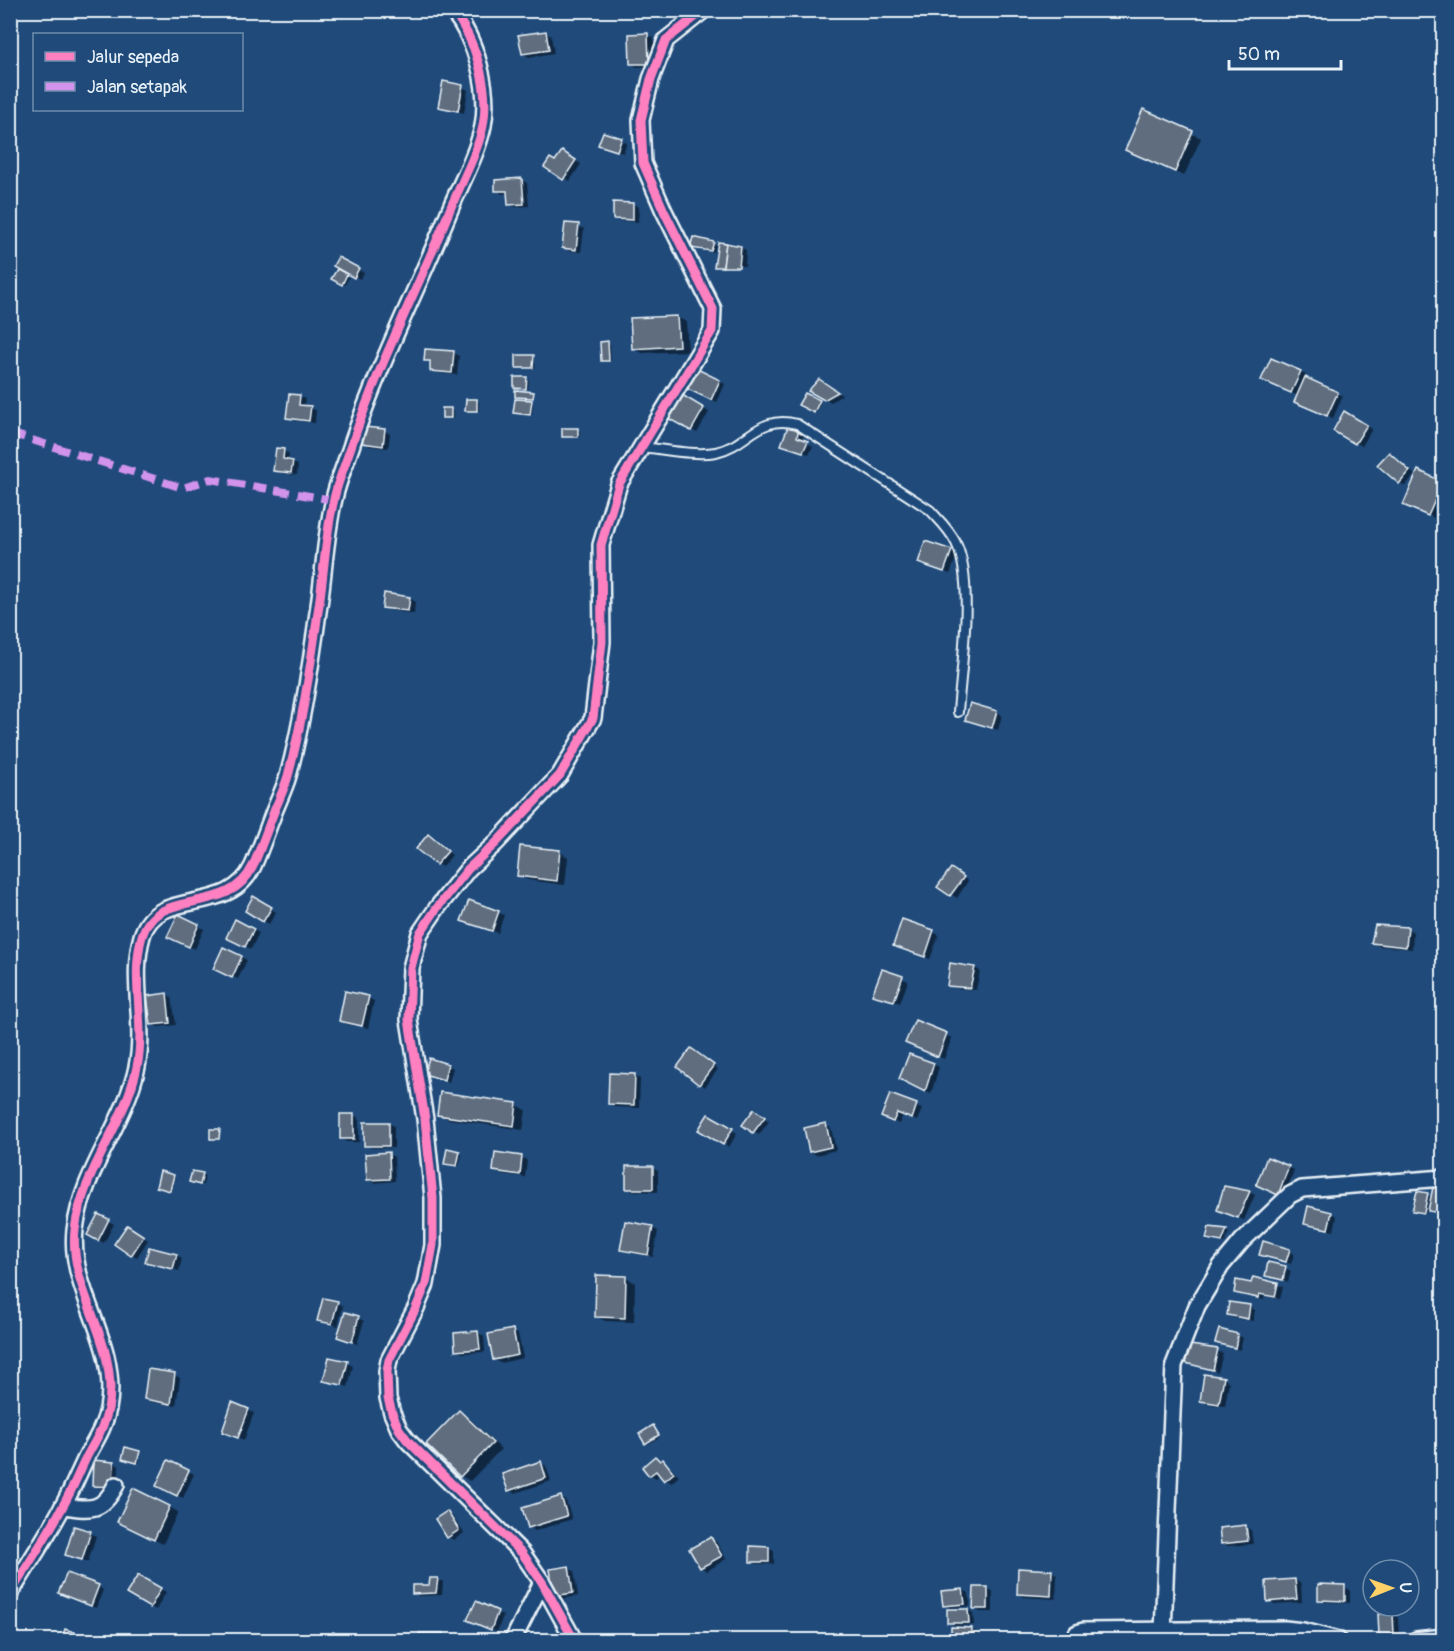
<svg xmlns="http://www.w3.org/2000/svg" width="1454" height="1651" font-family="Pangolin,sans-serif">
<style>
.shadow{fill:#0007}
.building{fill:#5f6d7e;stroke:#e8f1f8;stroke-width:1.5}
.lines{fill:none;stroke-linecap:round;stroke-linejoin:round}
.service-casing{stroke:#e8f1f8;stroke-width:12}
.minor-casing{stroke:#e8f1f8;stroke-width:20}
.service{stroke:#1f4a7a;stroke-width:8}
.minor{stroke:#1f4a7a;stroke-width:15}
.quiet{stroke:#d193ec;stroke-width:8;stroke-dasharray:15 8;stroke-linecap:butt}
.cycleway-casing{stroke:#1f4a7a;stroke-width:13}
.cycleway{stroke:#ff80c0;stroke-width:9}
</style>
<rect width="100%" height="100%" fill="#1f4a7a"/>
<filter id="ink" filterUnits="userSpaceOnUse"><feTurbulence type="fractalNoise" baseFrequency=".0167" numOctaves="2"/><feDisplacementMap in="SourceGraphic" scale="12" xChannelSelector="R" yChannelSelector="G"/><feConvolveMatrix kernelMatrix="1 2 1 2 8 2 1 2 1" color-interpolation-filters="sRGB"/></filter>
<g filter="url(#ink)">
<!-- shadow -->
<g class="shadow">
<path d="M545,32L551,36L554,53L529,57L523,53Z"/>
<path d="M648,35L654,38V66L637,67L631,63Z"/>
<path d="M462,87L468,90L464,113L440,106Z"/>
<path d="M1144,111L1201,138L1184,176L1136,155Z"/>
<path d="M621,140L627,143L623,153L606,147Z"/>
<path d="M562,153L581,164L570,181L546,167L556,163Z"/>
<path d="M522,180L527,183L529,206L515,207L509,204L508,193L502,194L497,190Z"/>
<path d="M633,204L639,207L638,222L620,221L614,218Z"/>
<path d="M578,226L584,229L581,252L569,251L564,247Z"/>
<path d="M694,239L716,245L714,252L694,248Z"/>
<path d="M740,247L746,250L745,266L729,265V268L725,266H716Z"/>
<path d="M338,259L364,273L360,279L335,266Z"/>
<path d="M337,271L349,277L345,285L333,278Z"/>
<path d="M677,317L686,322L688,351L642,353L633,348Z"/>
<path d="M607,343L610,344L611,361L605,362L603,360Z"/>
<path d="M453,352L459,356L457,375L437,373L431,370L432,364L426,360Z"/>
<path d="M533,357L535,358V369L517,367Z"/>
<path d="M692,368L725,384L717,402L688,388Z"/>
<path d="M1300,372L1306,375L1304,378L1343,396L1333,418L1301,404L1298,396L1269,383Z"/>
<path d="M527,379L529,380L528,389L515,387Z"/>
<path d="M825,384L842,395L831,402L810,391Z"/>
<path d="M678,394L709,412L697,433L666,415Z"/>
<path d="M805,395L821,402L816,413L800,405Z"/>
<path d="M299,396L305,399L304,407L316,410L315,423L293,420L288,417Z"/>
<path d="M476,400L479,402V411L467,410Z"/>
<path d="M531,402L533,403L532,415L515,412Z"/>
<path d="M450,409L453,411V419L444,417Z"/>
<path d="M1345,413L1372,429L1362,446L1335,430Z"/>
<path d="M789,427L804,433L802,441L813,446L809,454L783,445Z"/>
<path d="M384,430L390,434L388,448L369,446L363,442Z"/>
<path d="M578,430L580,431V437L563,436Z"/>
<path d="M284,451L289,454L288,461L298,465L297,475L280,473L275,470Z"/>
<path d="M1394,457L1415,475L1405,486L1400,483Z"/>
<path d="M1419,472L1444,484V505L1437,519L1414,509Z"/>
<path d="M951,552L957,555L950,574L925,565Z"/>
<path d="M410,598L415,602L414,614L389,610L384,607Z"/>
<path d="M997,712L1002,715L998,730L967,719Z"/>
<path d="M434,840L452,855L442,867L437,864Z"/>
<path d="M560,852L568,857L565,885L528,880L519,875Z"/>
<path d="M957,873L968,881L957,898L939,887Z"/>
<path d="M254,898L276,912L269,924L247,910Z"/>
<path d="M470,902L504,915L498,933L469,923Z"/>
<path d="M178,916L204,929L195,949L174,940Z"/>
<path d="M236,921L259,933L251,949L234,941Z"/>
<path d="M1407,928L1413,932L1412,949L1378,946L1373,943Z"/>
<path d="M933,932L939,935L930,959L901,948Z"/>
<path d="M241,957L247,960L238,979L220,971Z"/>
<path d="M951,965L975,968L980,971L976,990L954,988L949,985Z"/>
<path d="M902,978L908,981L900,1003L874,995Z"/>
<path d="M167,995L172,998L176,1025L158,1027L152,1024Z"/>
<path d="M368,998L374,1001L368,1028L346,1024L341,1021Z"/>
<path d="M915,1022L952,1038L944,1059L913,1046Z"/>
<path d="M697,1053L718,1069L705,1087L700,1083Z"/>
<path d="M933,1064L939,1067L931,1094L906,1082Z"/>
<path d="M448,1065L453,1068L449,1082L426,1073Z"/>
<path d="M635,1076L640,1079L639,1108L615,1107L609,1103Z"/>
<path d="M442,1094L517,1105L526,1110L523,1130L448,1119L439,1114Z"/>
<path d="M890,1096L922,1109L917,1121L903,1115L899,1124L888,1119Z"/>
<path d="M759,1114L769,1121L759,1135L744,1124Z"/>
<path d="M353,1115L359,1118V1142H347L341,1139Z"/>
<path d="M709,1116L737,1133L729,1147L700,1130Z"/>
<path d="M388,1123L394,1126V1148H371L366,1145Z"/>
<path d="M825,1125L831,1128L836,1150L816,1155L810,1151Z"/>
<path d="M448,1150L462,1154L459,1166L448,1164Z"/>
<path d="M388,1154L394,1157L395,1181L374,1183L368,1179Z"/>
<path d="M522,1157L527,1161L525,1177L500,1174L494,1170Z"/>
<path d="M1288,1167L1294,1170L1284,1197L1263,1187Z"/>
<path d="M653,1168L658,1171V1192L633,1191L627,1188Z"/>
<path d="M193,1172L205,1176L203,1185L193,1183Z"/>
<path d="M173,1176L175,1177L172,1191L160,1188Z"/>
<path d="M1444,1191V1215L1430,1210L1432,1202L1429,1201L1426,1214L1416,1211L1418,1192L1432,1197Z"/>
<path d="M1249,1192L1255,1195L1244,1220L1224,1212Z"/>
<path d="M1331,1213L1337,1216L1334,1231L1311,1226L1306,1223Z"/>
<path d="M99,1216L114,1224L104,1243L89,1235Z"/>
<path d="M652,1228L658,1231L653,1257L627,1252L621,1249Z"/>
<path d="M1211,1228L1229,1232L1225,1243L1210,1240Z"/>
<path d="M133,1230L148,1240L137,1257L131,1254Z"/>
<path d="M1289,1250L1294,1254L1291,1264L1261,1254Z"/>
<path d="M176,1255L182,1258L179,1271L147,1261Z"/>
<path d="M1285,1268L1291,1271L1288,1282L1267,1275Z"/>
<path d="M626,1277L635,1283L634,1322L605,1321L596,1316Z"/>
<path d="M1277,1284L1283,1287L1280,1299L1264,1296V1300L1241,1295L1236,1292L1253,1285Z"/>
<path d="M337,1303L343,1306L338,1326L319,1320Z"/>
<path d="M1249,1307L1255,1310L1253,1321L1234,1318L1228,1315Z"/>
<path d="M358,1318L364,1321L357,1344L339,1337Z"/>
<path d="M512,1330L518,1334L523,1358L500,1363L495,1360Z"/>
<path d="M478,1333L484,1336L485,1352L462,1353L456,1350Z"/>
<path d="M1238,1335L1243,1338L1240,1350L1217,1342Z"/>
<path d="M1217,1351L1223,1354L1218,1372L1187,1363Z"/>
<path d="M347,1363L353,1366L348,1387L325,1380Z"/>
<path d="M175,1375L180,1378L176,1406L151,1402L145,1398Z"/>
<path d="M1223,1378L1229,1382L1225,1406L1207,1404L1202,1400Z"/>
<path d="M233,1404L254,1413L244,1440L229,1434Z"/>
<path d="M459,1412L468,1417L501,1449L470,1481L461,1476Z"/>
<path d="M653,1427L660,1437L648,1444L646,1443Z"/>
<path d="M139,1452L141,1453L139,1463L126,1460Z"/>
<path d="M655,1457L668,1464L679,1476L671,1483L661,1474L656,1478L650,1475Z"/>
<path d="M169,1462L194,1474L183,1498L163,1489Z"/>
<path d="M114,1463L119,1466L118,1490L99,1488L93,1485Z"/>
<path d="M540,1463L546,1466L551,1481L515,1493L509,1490Z"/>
<path d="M561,1498L566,1501L572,1519L535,1531L530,1527Z"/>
<path d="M169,1507L178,1512L163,1544L128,1527Z"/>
<path d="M447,1513L452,1516L464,1533L454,1540L448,1537L437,1519Z"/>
<path d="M1246,1527L1251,1530L1253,1544L1228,1546L1222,1543Z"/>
<path d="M90,1533L96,1536L88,1562L67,1555Z"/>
<path d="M711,1538L716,1541L726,1559L707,1571L701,1567Z"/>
<path d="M768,1548L774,1551V1564H757L751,1561Z"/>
<path d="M568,1568L574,1571L578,1596L561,1599L555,1596Z"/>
<path d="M1052,1571L1057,1575L1056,1599L1024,1597L1018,1594Z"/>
<path d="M138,1577L166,1592L156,1610L128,1594Z"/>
<path d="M438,1579L443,1582L442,1595L419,1596L413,1593L430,1586Z"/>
<path d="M1295,1580L1301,1584L1302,1602L1274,1604L1269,1601Z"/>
<path d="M98,1586L103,1590L96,1608L66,1596Z"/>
<path d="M1345,1587L1350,1590V1603L1325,1602L1319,1599Z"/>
<path d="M988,1588L993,1592V1612H980L975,1608Z"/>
<path d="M963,1590L969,1593L970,1606L950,1608L944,1605Z"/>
<path d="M477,1603L503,1616L497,1632L475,1622Z"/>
<path d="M968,1610L973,1613L974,1625L955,1626L949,1622Z"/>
<path d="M1393,1615L1398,1618L1399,1636L1386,1637L1381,1634Z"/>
<path d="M952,1629H972L977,1633V1640H952Z"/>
<path d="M66,1630L85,1637L90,1640H63Z"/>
<path d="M421,1634L442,1635L448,1638V1640H420Z"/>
<path d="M1045,1637L1051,1640H1015V1638Z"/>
</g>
<!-- building -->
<g class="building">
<path d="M546,31L549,50L522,54L518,35Z"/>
<path d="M648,33L649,64H630L629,34Z"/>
<path d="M443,81L463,85L458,111L438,107Z"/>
<path d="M1143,109L1193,131L1175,172L1125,150Z"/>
<path d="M603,132L622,138L617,151L598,145Z"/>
<path d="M562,151L576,160L563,180L544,167L550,158L555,161Z"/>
<path d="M522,178L524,204L508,205L507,191H495V180Z"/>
<path d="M613,202L633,203V220L613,219Z"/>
<path d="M565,223L579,224L576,250L562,248Z"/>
<path d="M693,237L714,242L711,251L690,248Z"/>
<path d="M718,242L726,243L723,267H714Z"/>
<path d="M726,243L741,246L739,267H723Z"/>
<path d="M338,257L359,268L354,278L333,266Z"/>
<path d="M337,269L347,274L342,285L331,279Z"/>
<path d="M677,316L679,346L632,349L630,318Z"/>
<path d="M608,341L609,361H601L600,342Z"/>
<path d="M425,349L454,351L452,373L430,371V361H424Z"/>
<path d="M516,355H534L533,368H516Z"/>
<path d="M1271,358L1301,371L1291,393L1261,380Z"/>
<path d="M691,366L720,380L711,400L681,386Z"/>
<path d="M514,377H527L526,389L514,388Z"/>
<path d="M1305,377L1338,392L1327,416L1294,402Z"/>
<path d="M819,379L838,392L824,400L808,391Z"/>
<path d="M515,390L534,392L533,398L515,397Z"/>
<path d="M677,392L704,408L691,431L664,416Z"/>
<path d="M805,393L820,400L814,413L798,405Z"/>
<path d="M289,394L300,395L299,405L311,406L309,421L286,418Z"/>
<path d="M466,399H477V411H465Z"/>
<path d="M515,399L532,400L530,415L513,413Z"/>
<rect x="442" y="408" width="9" height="10"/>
<path d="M1344,411L1367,425L1355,444L1333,431Z"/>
<path d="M788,426L799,428L797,437L808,441L803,452L781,445Z"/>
<path d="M364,427L385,429L383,446L362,443Z"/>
<rect x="562" y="428" width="16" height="9"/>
<path d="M276,448L284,449L283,459L293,461L291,473L273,471Z"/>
<path d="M1389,452L1410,471L1399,484L1377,465Z"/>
<path d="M1418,470L1443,482L1428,516L1403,505Z"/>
<path d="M925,541L952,550L944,572L918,563Z"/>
<path d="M384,593L410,597L408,611L382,608Z"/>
<path d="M970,703L997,711L992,728L965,720Z"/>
<path d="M428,834L448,851L436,865L416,849Z"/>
<path d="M520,846L560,850L557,881L517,876Z"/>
<path d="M951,868L964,877L950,896L937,887Z"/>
<path d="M253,896L272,907L263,922L245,911Z"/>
<path d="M469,900L499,911L492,931L461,921Z"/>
<path d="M178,914L199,924L189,947L167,937Z"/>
<path d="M235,919L254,929L245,947L226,938Z"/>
<path d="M902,919L934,930L925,957L893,946Z"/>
<path d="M1375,925L1408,927L1406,947L1371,943Z"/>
<path d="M223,947L242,956L232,978L213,969Z"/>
<path d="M950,963L975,967L970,988L947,986Z"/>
<path d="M882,969L903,976L894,1001L872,995Z"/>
<path d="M345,991L369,996L362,1026L339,1021Z"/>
<path d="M167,993L170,1023L151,1025L147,996Z"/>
<path d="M915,1020L947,1033L938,1057L905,1043Z"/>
<path d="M691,1048L714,1065L699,1085L677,1067Z"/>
<path d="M909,1054L934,1063L925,1092L899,1079Z"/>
<path d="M429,1058L448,1064L444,1080L424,1074Z"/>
<path d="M609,1073L635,1074L634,1105L608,1104Z"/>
<path d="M440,1092L517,1103L514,1126L437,1115Z"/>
<path d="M890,1094L917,1104L912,1119L897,1113L893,1122L881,1117Z"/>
<path d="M754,1109L765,1117L753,1133L742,1125Z"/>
<rect x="340" y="1114" width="14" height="25"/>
<path d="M708,1114L733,1128L723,1145L698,1130Z"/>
<rect x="364" y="1122" width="25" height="24"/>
<path d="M826,1123L831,1147L809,1152L804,1128Z"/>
<path d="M210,1129H220L219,1139H210Z"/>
<path d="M447,1148L460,1151L457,1166L444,1164Z"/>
<path d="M389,1152L390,1179L367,1180L365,1154Z"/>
<path d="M495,1152L522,1156L520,1175L493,1171Z"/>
<path d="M1267,1157L1289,1166L1278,1195L1256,1185Z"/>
<rect x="626" y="1166" width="27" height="23"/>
<path d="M160,1171L174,1175L170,1191L156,1187Z"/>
<path d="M192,1171L203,1173L200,1185L189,1182Z"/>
<path d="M1224,1186L1250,1191L1238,1218L1217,1210Z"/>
<path d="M1433,1187L1444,1189L1440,1213L1428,1211Z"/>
<path d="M1417,1191L1428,1193L1424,1213L1412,1211Z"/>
<path d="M1308,1206L1332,1212L1328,1229L1304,1224Z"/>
<path d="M98,1214L109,1219L98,1241L87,1235Z"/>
<path d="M625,1221L653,1226L648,1255L620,1250Z"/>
<path d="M127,1225L144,1236L131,1256L114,1244Z"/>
<path d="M1209,1227L1227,1229L1222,1242L1206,1239Z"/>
<path d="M1263,1241L1290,1249L1286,1262L1259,1255Z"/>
<path d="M149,1247L177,1254L173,1269L145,1262Z"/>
<path d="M1268,1262L1286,1266L1283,1280L1265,1276Z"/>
<path d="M596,1275L626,1276L625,1318L595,1317Z"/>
<path d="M1253,1277L1278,1283L1275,1297L1259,1294L1258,1298L1234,1293L1236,1280L1251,1283Z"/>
<path d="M323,1298L338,1301L332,1324L317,1321Z"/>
<path d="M1229,1302L1250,1305L1248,1319L1227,1315Z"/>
<path d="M345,1312L359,1316L352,1342L337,1337Z"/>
<path d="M513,1329L518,1355L493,1360L488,1334Z"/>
<path d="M1219,1329L1238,1334L1235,1348L1215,1343Z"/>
<path d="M478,1331L480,1349L455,1351L454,1333Z"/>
<path d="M1190,1345L1218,1349L1213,1370L1185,1363Z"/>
<path d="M329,1357L348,1361L342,1385L323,1381Z"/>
<path d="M148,1369L175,1373L171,1404L144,1399Z"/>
<path d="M1204,1374L1224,1377L1219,1404L1200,1401Z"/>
<path d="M232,1402L249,1409L238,1438L222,1432Z"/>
<path d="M459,1410L493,1443L460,1477L426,1444Z"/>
<path d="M653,1425L659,1435L645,1444L639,1434Z"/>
<path d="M125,1447L140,1451L137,1463L122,1459Z"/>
<path d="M655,1456L660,1461L663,1459L674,1473L664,1481L656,1471L649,1476L642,1467Z"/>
<path d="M93,1460L114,1462L113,1487L92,1486Z"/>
<path d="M168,1460L189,1470L177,1496L156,1486Z"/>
<path d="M541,1461L546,1478L508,1491L502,1474Z"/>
<path d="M133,1488L170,1506L154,1540L117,1522Z"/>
<path d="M561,1496L567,1516L528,1528L522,1508Z"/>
<path d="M447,1511L459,1530L447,1538L435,1519Z"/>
<path d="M1246,1525L1248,1541L1221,1544L1219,1528Z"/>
<path d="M74,1526L91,1531L82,1560L65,1555Z"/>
<path d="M711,1537L722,1556L700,1568L689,1549Z"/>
<path d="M750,1546L769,1547V1562H750Z"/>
<path d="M569,1566L573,1593L554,1596L550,1569Z"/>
<path d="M1018,1568L1052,1570L1051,1596L1017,1594Z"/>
<path d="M67,1573L99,1585L91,1606L58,1593Z"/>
<path d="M138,1575L161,1588L150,1608L126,1594Z"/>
<path d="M430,1578H438L436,1593L412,1594V1585H429Z"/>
<path d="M1295,1579L1297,1599L1267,1602L1266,1581Z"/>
<path d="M1318,1584L1345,1585V1601L1318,1600Z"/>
<path d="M974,1587H988V1609H973Z"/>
<path d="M963,1589L965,1604L943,1606L941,1591Z"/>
<path d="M476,1601L498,1611L491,1630L467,1620Z"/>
<path d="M947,1609H968L969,1623H947Z"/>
<path d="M1393,1613L1394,1634L1379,1635L1378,1614Z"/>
<path d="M951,1627L972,1628V1640H951Z"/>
<path d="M65,1629L86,1636L84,1640H61Z"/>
<path d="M333,1632L347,1640H328Z"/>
<rect x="419" y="1633" width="24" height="7"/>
<path d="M1046,1635V1640H1013V1636Z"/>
</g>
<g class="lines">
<!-- service casing -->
<g class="service-casing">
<path id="service" d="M641,447C663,449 695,456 716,452C749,445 757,414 797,424L930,510C939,520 950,530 956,543C975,582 961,667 958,712"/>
</g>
<!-- minor casing -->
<g class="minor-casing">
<g id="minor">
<path d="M63,1506C91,1510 102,1512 116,1485"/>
<path d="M10,1594C28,1564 48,1535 64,1504C73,1488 79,1472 87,1456C92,1446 99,1436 103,1425C112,1404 111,1378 106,1356C96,1314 70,1275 75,1230C82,1171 125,1124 137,1067C146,1023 130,978 142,936C157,885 228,919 253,866C260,850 266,833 272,817C277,803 284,790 288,776C302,725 311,665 318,612C324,575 325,536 334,499C338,480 347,460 353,441C380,361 419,286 451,207C462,181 477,154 483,126C490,89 476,39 452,10"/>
<path d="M1163,1632L1174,1365L1197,1306L1221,1266L1242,1241L1290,1195L1302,1189L1444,1178"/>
<path d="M513,1640L542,1582"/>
<path d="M574,1640L542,1582L522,1553L408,1441L399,1429L392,1413L388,1398L387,1371L389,1360L416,1308L426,1284L433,1245V1198L425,1119L409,1020L411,968L420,933L437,908L468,869L496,843L560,775L593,718L602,642L601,545L619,484L712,331L713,309L664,211L643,163L641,120L651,79L666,40L704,10"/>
<path d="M1074,1640L1077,1633L1083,1631L1285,1629L1303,1631L1338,1640"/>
<path d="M1416,1640L1444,1637"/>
</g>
</g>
<!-- service -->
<use href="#service" class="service"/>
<!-- minor -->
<use href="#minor" class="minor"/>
<!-- quiet -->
<path class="quiet" d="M10,433L183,488L210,479L333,500"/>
<!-- cycleway casing -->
<g class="cycleway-casing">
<g id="cycleway">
<path d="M10,1594C28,1564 48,1535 64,1504C73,1488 79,1472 87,1456C92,1446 99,1436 103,1425C112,1404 111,1378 106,1356C96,1314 70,1275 75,1230C82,1171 125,1124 137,1067C146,1023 130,978 142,936C157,885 228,919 253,866C260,850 266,833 272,817C277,803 284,790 288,776C302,725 311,665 318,612C324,575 325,536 334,499C338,480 347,460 353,441C380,361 419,286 451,207C462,181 477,154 483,126C490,89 476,39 452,10"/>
<path d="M574,1640L542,1582L522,1553L408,1441L399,1429L392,1413L388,1398L387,1371L389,1360L416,1308L426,1284L433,1245V1198L425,1119L409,1020L411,968L420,933L437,908L468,869L496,843L560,775L593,718L602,642L601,545L619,484L712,331L713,309L664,211L643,163L641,120L651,79L666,40L704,10"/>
</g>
</g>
<!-- cycleway -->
<use href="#cycleway" class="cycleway"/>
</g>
</g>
<!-- margin -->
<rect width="1454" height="1651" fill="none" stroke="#1f4a7a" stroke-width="36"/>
<rect x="18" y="18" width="1418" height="1615" fill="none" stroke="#e8f1f8" stroke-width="2" filter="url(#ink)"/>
<!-- legend -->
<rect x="33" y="33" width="210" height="78" fill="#1f4a7a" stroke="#6f8dac" stroke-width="1.5"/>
<rect x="45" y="52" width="30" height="9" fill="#ff80c0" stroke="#6f8dac" stroke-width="1.5"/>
<text x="87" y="63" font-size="18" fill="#e8f1f8">Jalur sepeda</text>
<rect x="45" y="82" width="30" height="9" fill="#d193ec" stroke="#6f8dac" stroke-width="1.5"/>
<text x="87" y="93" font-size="18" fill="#e8f1f8">Jalan setapak</text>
<!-- north arrow -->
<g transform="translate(1391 1588) rotate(89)"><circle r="28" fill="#1f4a7a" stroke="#6f8dac" stroke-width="1.5"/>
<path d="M0-4.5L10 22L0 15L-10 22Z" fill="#ffd166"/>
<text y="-9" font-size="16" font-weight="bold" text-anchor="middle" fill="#e8f1f8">U</text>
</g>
<!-- scale -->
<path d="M1229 60v9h112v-9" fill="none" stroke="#e8f1f8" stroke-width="3"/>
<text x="1238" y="60" font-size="18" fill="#e8f1f8" stroke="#1f4a7a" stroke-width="4.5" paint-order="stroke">50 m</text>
</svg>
